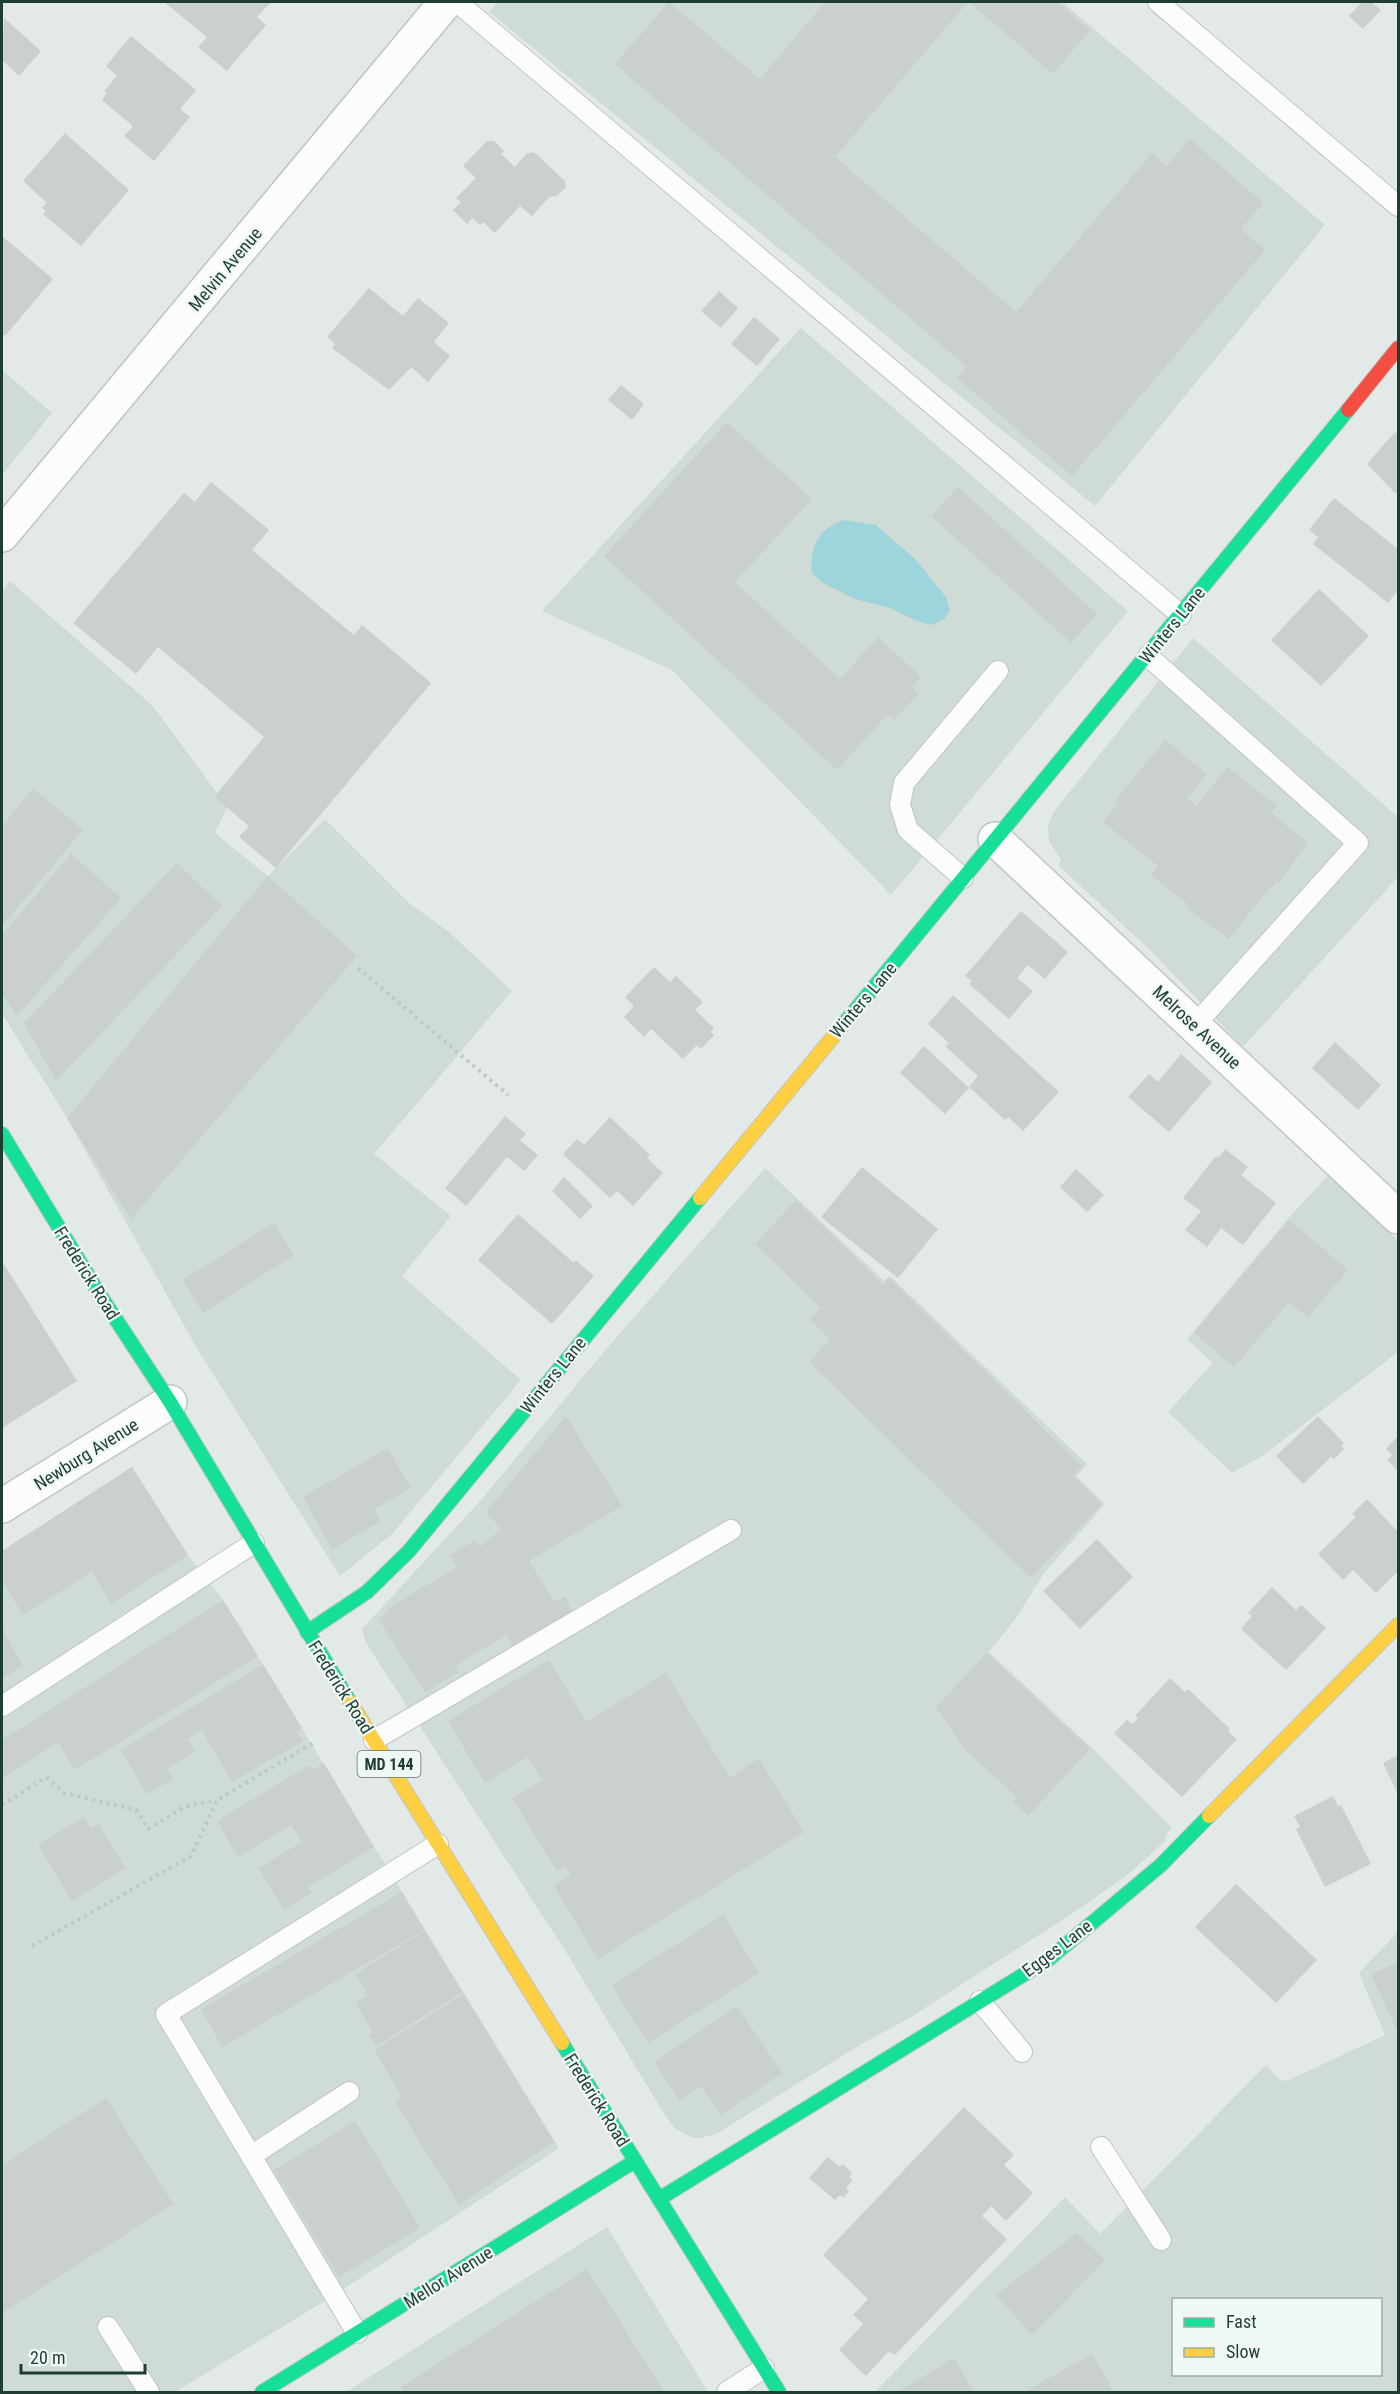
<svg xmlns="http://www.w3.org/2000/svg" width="1400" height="2394" font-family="'Roboto Condensed',sans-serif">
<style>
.built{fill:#cfdbd6;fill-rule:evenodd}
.water{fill:#9ed5dc}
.building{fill:#c9d0cd}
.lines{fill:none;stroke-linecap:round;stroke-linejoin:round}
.lane-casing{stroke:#bfc6c3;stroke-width:22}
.street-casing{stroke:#bfc6c3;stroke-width:36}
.fast-casing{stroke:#bdc7c3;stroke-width:16}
.slow-casing{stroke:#bdc7c3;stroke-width:16}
.jam-casing{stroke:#bdc7c3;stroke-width:16}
.path{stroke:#bfcac6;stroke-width:4;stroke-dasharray:3 4.5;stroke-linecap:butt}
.lane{stroke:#fbfcfb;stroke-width:20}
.street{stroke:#fbfcfb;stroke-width:33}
.fast{stroke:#16e098;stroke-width:14}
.slow{stroke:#ffcf43;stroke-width:14}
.jam{stroke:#f24e42;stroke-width:14}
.labels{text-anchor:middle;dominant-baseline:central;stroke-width:4.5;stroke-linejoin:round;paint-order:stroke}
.shield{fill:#f0f8f4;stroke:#5d766e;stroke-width:1.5}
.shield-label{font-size:16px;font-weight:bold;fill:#1e3e34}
.street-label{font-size:18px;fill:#1e3e34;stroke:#f0f8f4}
</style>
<rect width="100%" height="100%" fill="#e2e9e6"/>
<!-- built -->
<g class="built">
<path d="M498,2H1062L1325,225L1095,506L489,12Z"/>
<path d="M801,328L1128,611L891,895L672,670L542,611Z"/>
<path d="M2,370L52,413L2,475Z"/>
<path d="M10,581L153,706L227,807L215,833L268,876L325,819L409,903L449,932L512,991L374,1154L451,1216L402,1276L521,1380L392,1534L340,1576L198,1350L67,1118L2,1014V592Z"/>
<path d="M1193,638L1398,817V877L1243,1047L1149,949L1059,866L1061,860L1049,841L1048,825L1055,810Z"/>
<path d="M765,1168L884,1281L890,1276L1087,1464L1076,1476L1105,1504L1044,1573L1016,1618L989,1652L1093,1749L1172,1828L1166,1834L1165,1841L1130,1873L1073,1913L906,2020L863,2043L716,2134L700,2138H693L676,2129L666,2117L568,1955L366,1643L362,1629L482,1499L602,1354Z"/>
<path d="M1328,1176L1398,1240V1352L1262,1456L1232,1473L1168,1412L1213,1363L1187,1339L1292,1214Z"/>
<path d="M132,1467L188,1555L223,1600L559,2148L325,2301L175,2392H2V1551Z"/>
<path d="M1398,1932V2392H875L1065,2197L1100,2234L1266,2065L1279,2079L1287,2081L1385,2035L1359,1973ZM1174,2300H1380V2374H1174Z"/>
<path d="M607,2227L708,2392H346Z"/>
</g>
<!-- water -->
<path class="water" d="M844,520L876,525L915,559L946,597L950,611L944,619L932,625L917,621L890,608L855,599L823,583L812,573C809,547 819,528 844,520Z"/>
<!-- building -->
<g class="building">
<path d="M164,2H271L257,17L266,25L227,71L198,47L207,37Z"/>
<path d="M669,2L760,79L825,2H968L835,157L1016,312L1152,153L1166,166L1190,139L1263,203L1241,229L1265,250L1072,476L957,378L967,367L615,64Z"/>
<path d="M969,2H1057L1090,30L1053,74Z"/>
<path d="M1362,2H1371L1381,10L1363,29L1349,16Z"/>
<path d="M4,18L41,51L19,76L2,60Z"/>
<path d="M131,36L196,90L180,109L190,117L154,161L124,136L133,126L102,100L107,93L104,91L117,76L106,66Z"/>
<path d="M65,133L129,190L81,246L43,214L46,211L42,208L47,203L23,181Z"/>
<path d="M487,141H494L504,151L501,154L515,167L526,154L534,152L565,181L566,187L557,196L549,197L532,216L520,206L495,233L483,222L480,225L472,218L467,224L453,210L461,202L456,198L476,178L463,166Z"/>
<path d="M2,236L53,279L5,336L2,333Z"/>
<path d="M369,288L403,316L418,298L449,323L434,342L450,356L428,382L411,367L389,390L332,348L335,344L327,337Z"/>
<path d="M719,291L738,308L721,328L701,311Z"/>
<path d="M754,317L780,339L757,366L731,344Z"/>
<path d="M621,385L644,404L632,420L608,400Z"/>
<path d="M727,422L812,499L735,582L840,679L878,637L921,677L912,687L919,693L894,720L888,714L837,770L604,556Z"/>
<path d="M1395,432L1398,434V491L1395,493L1367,464Z"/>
<path d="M211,482L269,530L252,550L354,635L362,625L431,683L276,868L239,837L249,826L214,797L264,737L158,647L136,674L73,623L184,493L195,502Z"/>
<path d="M958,487L1097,614L1071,643L931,516Z"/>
<path d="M1334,498L1398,549V590L1388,603L1313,544L1318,537L1309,530Z"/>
<path d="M1319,589L1369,636L1321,686L1271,640Z"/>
<path d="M1165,740L1207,774L1187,798L1196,806L1228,767L1277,806L1271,813L1308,843L1279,883L1277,881L1268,890L1229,939L1187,908L1189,905L1151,875L1158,866L1103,822L1118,803L1115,801Z"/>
<path d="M33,788L83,830L2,926V826Z"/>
<path d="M71,854L121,898L17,1016L2,994V935Z"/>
<path d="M177,863L222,906L56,1081L24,1023Z"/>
<path d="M268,876L357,956L131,1219L67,1118Z"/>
<path d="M1021,911L1068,952L1045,979L1028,965L1017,978L1033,991L1009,1019L969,984L972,981L965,976Z"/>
<path d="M654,967L670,982L676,976L703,1002L695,1010L714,1028L711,1032L714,1035L701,1049L697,1045L683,1059L651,1029L644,1037L624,1017L634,1006L625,997Z"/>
<path d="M953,995L1059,1092L1023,1131L1008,1117L1005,1120L969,1087L978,1076L945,1046L949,1043L928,1024Z"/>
<path d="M1335,1042L1381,1085L1358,1110L1312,1068Z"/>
<path d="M924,1046L969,1088L945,1114L900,1073Z"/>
<path d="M1181,1054L1212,1082L1169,1132L1128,1097L1149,1074L1158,1082Z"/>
<path d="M505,1116L526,1134L520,1140L538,1155L524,1171L507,1157L466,1206L445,1188Z"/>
<path d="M610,1117L650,1155L647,1158L663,1173L633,1206L617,1191L610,1198L563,1154L577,1139L584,1145Z"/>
<path d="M1225,1149L1248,1167L1241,1175L1276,1203L1243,1245L1221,1228L1207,1247L1185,1230L1201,1211L1183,1198L1216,1156L1218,1158Z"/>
<path d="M862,1167L938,1229L898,1278L821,1217Z"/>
<path d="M1076,1169L1104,1195L1087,1212L1060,1187Z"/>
<path d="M564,1177L593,1206L580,1219L552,1191Z"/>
<path d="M796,1200L883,1285L889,1278L1082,1466L1073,1476L1102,1504L1031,1578L809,1362L830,1339L810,1320L821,1308L755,1244Z"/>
<path d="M518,1214L574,1263L576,1260L594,1276L552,1324L478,1260Z"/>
<path d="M1289,1220L1348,1270L1308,1317L1289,1302L1234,1367L1194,1333Z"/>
<path d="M274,1223L294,1255L203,1313L183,1280Z"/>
<path d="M2,1261L77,1381L2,1428Z"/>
<path d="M566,1416L622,1506L529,1561L555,1602L565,1596L573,1615L513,1647L507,1634L455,1666L459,1672L425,1692L379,1620L393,1605L457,1567L450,1555L475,1540L480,1547L501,1529L486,1512Z"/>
<path d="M1318,1416L1344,1443L1341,1446L1344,1449L1334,1459L1331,1457L1303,1484L1276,1456Z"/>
<path d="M1398,1436V1471L1387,1460L1392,1455L1386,1449Z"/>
<path d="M388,1448L411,1488L374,1509L381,1521L332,1549L303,1497Z"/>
<path d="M132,1467L188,1555L111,1604L92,1572L23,1615L2,1581V1551Z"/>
<path d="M1367,1499L1398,1532V1571L1376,1593L1353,1570L1343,1580L1318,1554L1356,1517L1352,1514Z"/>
<path d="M1097,1539L1133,1577L1080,1629L1043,1591Z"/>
<path d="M1272,1587L1296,1610L1301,1605L1326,1628L1286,1670L1241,1629L1252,1616L1248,1613Z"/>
<path d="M223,1600L258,1656L75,1770L58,1742L2,1779V1740Z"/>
<path d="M3,1631L23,1665L2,1679V1632Z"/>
<path d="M987,1653L1090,1749L1028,1816L1013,1801L1017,1797L965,1750L936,1707Z"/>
<path d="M549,1660L586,1722L666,1673L730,1778L759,1758L804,1832L598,1959L554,1886L571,1875L565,1866L557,1871L512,1798L542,1780L528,1757L485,1783L448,1721Z"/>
<path d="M263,1664L302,1728L296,1732L303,1741L232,1782L202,1730L187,1739L195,1752L167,1769L173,1779L147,1794L121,1750Z"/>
<path d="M1170,1678L1185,1692L1188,1689L1230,1729L1228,1732L1237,1739L1182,1797L1114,1733L1127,1720L1133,1724L1138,1718L1135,1716Z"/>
<path d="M1398,1755V1794L1383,1763Z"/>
<path d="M324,1763L374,1847L308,1887L312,1893L284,1910L259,1868L302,1842L291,1825L238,1857L217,1821L310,1765L313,1770Z"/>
<path d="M1333,1796L1338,1806L1341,1805L1371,1864L1325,1887L1296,1829L1300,1827L1294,1816Z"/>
<path d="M84,1817L90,1828L98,1823L125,1868L72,1901L38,1845Z"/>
<path d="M1236,1884L1317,1960L1276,2003L1195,1927Z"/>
<path d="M402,1892L424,1930L222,2047L201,2009Z"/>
<path d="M723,1915L759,1973L648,2043L612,1985Z"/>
<path d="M425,1931L462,1992L376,2046L369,2035L373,2033L356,2003L368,1995L355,1974Z"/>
<path d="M1398,1962V2033L1371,1974Z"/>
<path d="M464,1994L554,2142L459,2205L395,2102L402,2097L374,2050Z"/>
<path d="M737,2006L782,2073L721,2115L701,2086L680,2101L654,2062Z"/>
<path d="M106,2098L173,2204L2,2313V2165Z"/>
<path d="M964,2107L1014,2155L1004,2165L1033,2193L1006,2221L991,2206L982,2216L1007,2239L895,2355L889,2351L866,2376L839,2350L863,2324L853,2315L868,2299L823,2255Z"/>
<path d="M355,2121L420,2228L339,2277L274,2170Z"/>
<path d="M828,2157L840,2167L843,2164L852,2173L849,2177L853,2180L846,2188L849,2191L843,2198L840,2195L835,2200L809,2178Z"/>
<path d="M1077,2233L1105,2260L1032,2335L996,2295Z"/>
<path d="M587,2269L664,2392H405L401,2387Z"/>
<path d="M1092,2354L1114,2392H1024Z"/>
<path d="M954,2358L975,2392H898Z"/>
</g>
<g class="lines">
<!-- lane casing -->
<g class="lane-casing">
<g id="lane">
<path d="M457,2L1181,615"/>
<path d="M1158,2L1398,206"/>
<path d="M1148,656L1358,843L1195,1025"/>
<path d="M963,878L908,830L900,805L904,783L998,671"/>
<path d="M2,1706L254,1543"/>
<path d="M374,1740L731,1530"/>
<path d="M980,2001L1022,2052"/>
<path d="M1101,2147L1161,2240"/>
<path d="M251,2156L349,2092"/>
<path d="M108,2327L149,2392"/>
<path d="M357,2333L166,2014L438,1844"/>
<path d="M727,2392L764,2368"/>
</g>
</g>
<!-- street casing -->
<g class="street-casing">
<g id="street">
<path d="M2,535L446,2"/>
<path d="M995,839L1398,1217"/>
<path d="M2,1506L170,1402"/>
</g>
</g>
<!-- fast casing -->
<g class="fast-casing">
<g id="fast">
<path d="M842,1026L1348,410"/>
<path d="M2,1134L100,1295L170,1402L350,1702"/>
<path d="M307,1632L367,1592L409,1551L700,1198"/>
<path d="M562,2043L779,2392"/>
<path d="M659,2199L1049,1959L1161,1865L1209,1816"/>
<path d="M262,2392L635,2161"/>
</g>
</g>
<!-- slow casing -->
<g class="slow-casing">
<g id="slow">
<path d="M700,1198L842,1026"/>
<path d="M350,1702L562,2043"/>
<path d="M1209,1816L1398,1625"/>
</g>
</g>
<!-- jam casing -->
<g class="jam-casing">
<path id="jam" d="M1348,410L1398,348"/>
</g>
<!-- path -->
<g class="path">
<path d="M358,968L508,1095"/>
<path d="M2,1805L46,1777L64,1793L136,1810L148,1829L184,1807L216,1800"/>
<path d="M32,1946L191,1856L217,1800L315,1742"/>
</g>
<!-- lane -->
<use href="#lane" class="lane"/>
<!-- street -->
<use href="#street" class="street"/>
<!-- fast -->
<use href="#fast" class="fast"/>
<!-- slow -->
<use href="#slow" class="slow"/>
<!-- jam -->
<use href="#jam" class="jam"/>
</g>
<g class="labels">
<!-- shield labels -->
<rect class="shield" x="357.5" y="1751" width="63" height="26" rx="4.5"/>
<g class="shield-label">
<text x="389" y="1764">MD 144</text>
</g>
<!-- street labels -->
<g class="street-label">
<text transform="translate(225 269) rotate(-50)">Melvin Avenue</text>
<text transform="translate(1172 625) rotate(-51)">Winters Lane</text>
<text transform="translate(863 1000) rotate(-50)">Winters Lane</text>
<text transform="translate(1197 1027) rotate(43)">Melrose Avenue</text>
<text transform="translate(87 1273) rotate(58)">Frederick Road</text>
<text transform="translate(553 1375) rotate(-51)">Winters Lane</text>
<text transform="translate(86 1454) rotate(-32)">Newburg Avenue</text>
<text transform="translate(341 1687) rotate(58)">Frederick Road</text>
<text transform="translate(1057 1948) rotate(-37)">Egges Lane</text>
<text transform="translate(597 2100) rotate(58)">Frederick Road</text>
<text transform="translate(448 2277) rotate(-32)">Mellor Avenue</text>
</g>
</g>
<!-- border -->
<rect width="1400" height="2394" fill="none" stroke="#1e3e34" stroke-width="6"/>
<!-- legend -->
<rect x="1172" y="2298" width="210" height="78" fill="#f0f8f4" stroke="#9caea7" stroke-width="1.5"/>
<rect x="1184" y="2318" width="30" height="9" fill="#16e098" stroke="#9caea7" stroke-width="1.5"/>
<text x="1226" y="2328" font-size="18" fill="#1e3e34">Fast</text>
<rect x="1184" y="2348" width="30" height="9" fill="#ffcf43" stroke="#9caea7" stroke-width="1.5"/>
<text x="1226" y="2358" font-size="18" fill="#1e3e34">Slow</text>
<!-- scale -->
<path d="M21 2364v9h124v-9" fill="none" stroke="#1e3e34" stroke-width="3"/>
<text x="30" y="2364" font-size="18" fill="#1e3e34" stroke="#f0f8f4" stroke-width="4.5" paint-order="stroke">20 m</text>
</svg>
